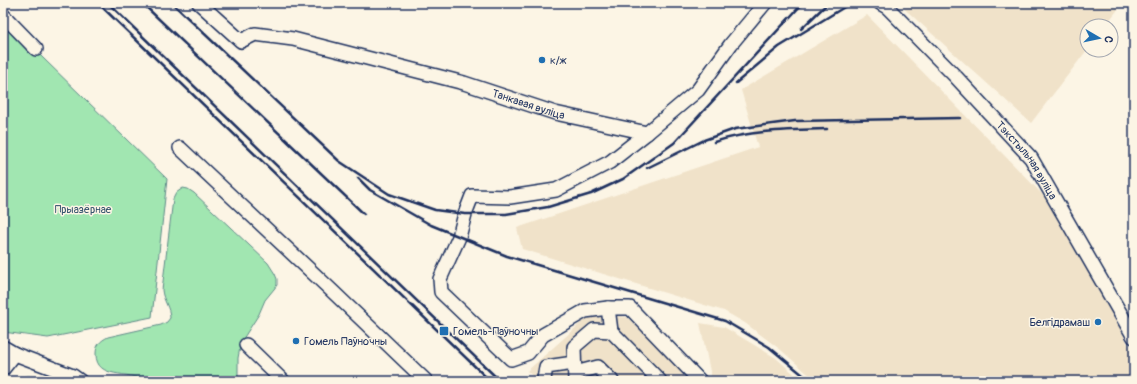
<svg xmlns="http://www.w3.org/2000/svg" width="1137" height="384" font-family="Pangolin,sans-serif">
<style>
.built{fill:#f0e2c9}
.green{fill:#a1e6b1;stroke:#5e8a88}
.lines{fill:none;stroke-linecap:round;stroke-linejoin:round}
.minor-casing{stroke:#1b2f5e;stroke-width:16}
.minor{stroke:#fcf5e5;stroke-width:13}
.rail{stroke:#1b2f5e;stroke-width:2.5}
.poi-dot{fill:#1f6fb2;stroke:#fcf5e5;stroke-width:1.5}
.labels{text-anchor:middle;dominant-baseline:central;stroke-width:3;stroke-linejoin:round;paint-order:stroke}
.poi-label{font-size:11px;fill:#1b2f5e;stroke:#fcf5e5;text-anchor:start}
.street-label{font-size:11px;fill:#1b2f5e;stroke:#fcf5e5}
.park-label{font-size:11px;fill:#36546f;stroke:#fcf5e5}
</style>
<rect width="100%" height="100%" fill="#fcf5e5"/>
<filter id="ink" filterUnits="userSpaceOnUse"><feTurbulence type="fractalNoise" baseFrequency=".025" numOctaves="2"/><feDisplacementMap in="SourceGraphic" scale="8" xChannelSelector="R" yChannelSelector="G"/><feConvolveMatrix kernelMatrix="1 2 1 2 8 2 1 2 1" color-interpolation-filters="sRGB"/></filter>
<g filter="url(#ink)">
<!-- built -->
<g class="built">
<path d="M898,3H1123L1105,26H1087V50L1031,123Z"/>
<path d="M867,15L1045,197L1084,256L1134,356V381H865L866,380L816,381L781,350L745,323L724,311L522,249L517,228L758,147L741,90Z"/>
<path d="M591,314L627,317L692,381H538L527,371Z"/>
<path d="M700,323L724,327L776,358L802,381H712Z"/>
</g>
<!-- green -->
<g class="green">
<path d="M3,19L167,179L152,317L48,338L3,332Z"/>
<path d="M183,188L188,189L194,193L268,263L275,274L277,279V285L274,289L265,300L259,314L241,342L238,358V381H144C129,370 96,380 96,354C96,345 100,341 108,337L161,325L167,322L170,318C170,307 163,301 162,290L173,199L176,193Z"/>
<path d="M28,376L41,377L55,381H10L17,378Z"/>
</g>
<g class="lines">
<!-- minor casing -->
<g class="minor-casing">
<g id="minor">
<path id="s1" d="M199,3L241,41L255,34L293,39L464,83L555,113L647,133L698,90L731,44L765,3"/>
<path id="s2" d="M880,3L887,7L956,77L1031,158L1134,337"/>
<path d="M3,15L36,49"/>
<path d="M647,133L610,162L556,190L510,197L472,196L465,214L459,237L440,279L441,292L511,359L528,353L543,335L585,311L608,308H630L700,381"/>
<path d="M180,148L330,289L426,381"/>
<path d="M608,308L611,331L660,381"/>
<path d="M246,345L283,381"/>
<path d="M3,347L15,354"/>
<path d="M3,369L15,354L73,376L80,381"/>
<path d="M575,373L598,367L612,381"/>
<path d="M545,381L544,379L546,367L574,363"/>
<path d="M575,381L574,347L594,330L611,331"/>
</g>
</g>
<!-- minor -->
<use href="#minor" class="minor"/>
<!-- rail -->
<g class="rail">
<path d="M98,3L490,381"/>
<path d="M108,3L500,381"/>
<path d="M142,3L364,214"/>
<path d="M172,3L339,161L389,194L435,210L465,214H506L548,207L591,194L623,179L674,143L803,3"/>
<path d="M801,29L828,3"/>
<path d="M736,83L779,47L851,3"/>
<path d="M714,142C751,130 789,130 827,129"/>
<path d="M647,168L704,140L735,129L795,121L960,118"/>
<path d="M358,178L370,190L431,225L507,256L725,321L769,347L809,380"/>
</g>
</g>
</g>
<!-- markers -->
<g class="poi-dot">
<circle cx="542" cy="60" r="4"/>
<circle cx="1098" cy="322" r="4"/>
<rect x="439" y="326" width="10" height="10" rx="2"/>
<circle cx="296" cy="341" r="4"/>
</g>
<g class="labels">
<!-- poi labels -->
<g class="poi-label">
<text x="550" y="60">к/ж</text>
<text x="1090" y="322" text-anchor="end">Белгідрамаш</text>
<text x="453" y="331">Гомель-Паўночны</text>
<text x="304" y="341">Гомель Паўночны</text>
</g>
<!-- street labels -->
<g class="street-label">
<text stroke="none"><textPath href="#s1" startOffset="355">Танкавая вуліца</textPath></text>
<text stroke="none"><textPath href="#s2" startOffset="216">Тэкстыльная вуліца</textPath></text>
</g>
<!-- park labels -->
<g class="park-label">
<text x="83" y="209">Прыазёрнае</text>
</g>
</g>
<!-- margin -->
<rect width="1137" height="384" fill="none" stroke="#fcf5e5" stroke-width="16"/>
<rect x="8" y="8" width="1121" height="368" fill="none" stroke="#1b2f5e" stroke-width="1.5" filter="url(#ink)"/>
<!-- north arrow -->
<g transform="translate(1099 38) rotate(99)"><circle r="19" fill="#fcf5e5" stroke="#a2a6af"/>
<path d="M0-3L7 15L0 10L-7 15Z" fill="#1f6fb2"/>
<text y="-6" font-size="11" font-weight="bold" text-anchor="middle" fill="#1b2f5e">С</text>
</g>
</svg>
